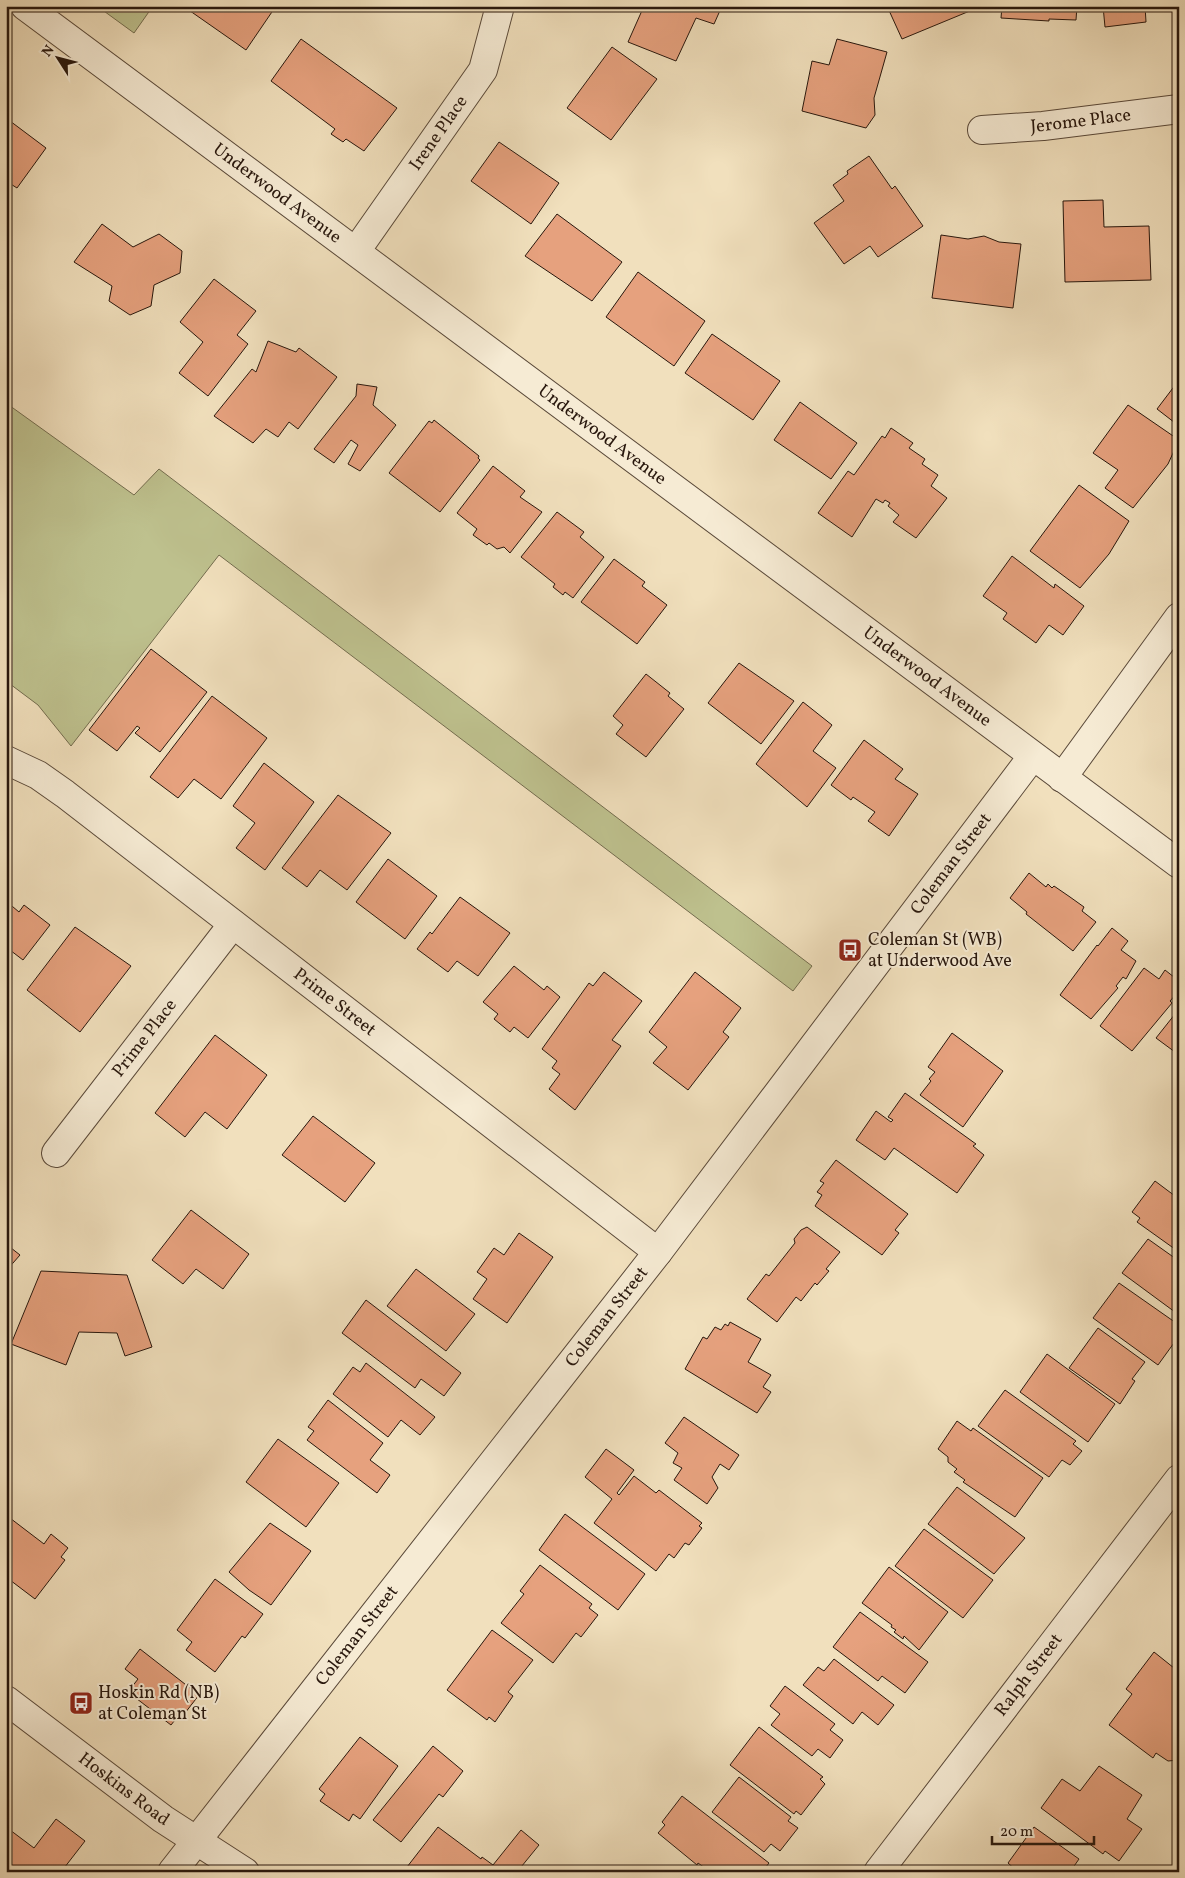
<svg xmlns="http://www.w3.org/2000/svg" width="1185" height="1878" font-family="Vollkorn,serif">
<style>
.green{fill:#bec18e;stroke:#736c4e}
.building{fill:#e6a17e;stroke:#28170d}
.lines{fill:none;stroke-linecap:round;stroke-linejoin:round}
.minor-casing{stroke:#5a4939;stroke-width:30}
.minor{stroke:#f6ebd4;stroke-width:28}
.labels{text-anchor:middle;dominant-baseline:central;stroke-width:4;stroke-linejoin:round;paint-order:stroke}
.street-label{font-size:18px;fill:#28170d;stroke:#f6ebd4}
.poi-label{font-size:18px;fill:#28170d;stroke:#f6ebd4;text-anchor:start}
</style>
<rect width="100%" height="100%" fill="#f1e0bd"/>
<filter id="stains"><feTurbulence type="fractalNoise" baseFrequency=".004" numOctaves="4"/><feColorMatrix values="0 0 0 0 .2 0 0 0 0 .09 0 0 0 0 .02 0 0 0 .5 -.17"/></filter>
<radialGradient id="worn" r=".72"><stop offset=".6" stop-color="#630" stop-opacity="0"/><stop offset="1" stop-color="#630" stop-opacity=".3"/></radialGradient>
<!-- green -->
<g class="green">
<path d="M97,6H153L134,33Z"/>
<path d="M6,403L134,495L159,469L812,966L793,991L219,555L71,746L38,705L6,681Z"/>
</g>
<!-- building -->
<g class="building">
<path d="M183,6H276L246,50Z"/>
<path d="M644,6H722L714,24L696,18L676,61L628,42Z"/>
<path d="M887,6H976L977,8L902,39Z"/>
<path d="M1002,6H1077L1076,20L1049,19V21L1001,18Z"/>
<path d="M1103,6H1145L1146,22L1105,27Z"/>
<path d="M301,39L397,108L364,151L346,139L343,142L331,134L335,129L271,81Z"/>
<path d="M837,39L887,52L874,98L875,115L866,128L802,111L812,61L829,65Z"/>
<path d="M612,47L657,79L611,140L567,108Z"/>
<path d="M6,118L46,148L17,188L6,181Z"/>
<path d="M499,142L559,183L531,224L471,181Z"/>
<path d="M869,156L892,189L895,186L923,226L878,257L870,246L844,264L814,223L844,201L833,185L848,174L847,171Z"/>
<path d="M1103,200L1104,227L1149,226L1151,280L1065,282L1063,201Z"/>
<path d="M557,214L622,262L592,301L525,256Z"/>
<path d="M102,224L133,247L159,234L182,251L180,273L154,285L151,306L130,315L109,301L112,286L74,262Z"/>
<path d="M941,235L968,239L984,236L999,242L1021,244L1013,308L932,298Z"/>
<path d="M638,272L705,321L674,366L606,317Z"/>
<path d="M214,279L256,311L237,335L248,344L208,396L179,373L203,342L180,322Z"/>
<path d="M712,334L780,381L753,420L685,373Z"/>
<path d="M268,341L296,352L299,348L337,377L298,429L289,422L278,437L266,429L253,443L214,416L252,369L256,372Z"/>
<path d="M1179,380V426L1157,409Z"/>
<path d="M357,384L377,387L373,405L396,425L360,471L348,464L358,445L351,440L334,463L314,449L356,396Z"/>
<path d="M800,402L857,443L831,479L774,440Z"/>
<path d="M1128,405L1179,440L1168,464L1133,508L1105,488L1118,470L1093,453Z"/>
<path d="M434,420L479,456L478,458L480,460L440,512L389,473L429,421L432,423Z"/>
<path d="M891,428L913,443L909,448L925,459L922,464L938,475L931,486L947,498L916,538L893,522L899,515L888,506L890,503L885,500L883,503L876,499L852,537L818,513L848,471L854,475L882,436L885,438Z"/>
<path d="M493,466L525,491L520,497L542,512L510,553L504,547L497,549L489,543L487,545L473,535L477,529L457,513Z"/>
<path d="M1079,485L1129,521L1109,554L1080,588L1030,551Z"/>
<path d="M557,512L584,532L580,537L604,557L573,598L565,592L563,595L553,587L555,584L521,557Z"/>
<path d="M1012,556L1054,588L1055,584L1084,606L1063,635L1049,625L1036,643L1003,619L1007,613L983,596Z"/>
<path d="M614,559L645,582L642,586L667,605L637,644L581,602Z"/>
<path d="M151,649L207,692L160,752L135,733L140,728L137,726L117,751L89,730Z"/>
<path d="M739,663L794,701L761,744L708,703Z"/>
<path d="M646,674L670,693L668,696L684,709L646,757L616,734L623,725L613,716Z"/>
<path d="M212,696L267,738L221,799L194,779L178,798L150,777Z"/>
<path d="M803,702L832,725L813,751L836,768L807,807L756,764Z"/>
<path d="M864,740L903,769L895,779L918,794L889,836L868,821L875,812L853,797L851,800L831,785Z"/>
<path d="M264,763L314,802L265,870L236,848L255,823L233,806Z"/>
<path d="M338,795L391,833L347,890L320,870L307,887L282,868Z"/>
<path d="M388,859L437,896L405,939L356,902Z"/>
<path d="M1029,873L1046,887L1048,884L1052,888L1054,886L1070,897L1084,907L1082,911L1096,922L1073,951L1026,914L1027,912L1010,898Z"/>
<path d="M460,897L510,933L478,976L457,961L448,972L417,949L430,932L432,934Z"/>
<path d="M6,901L19,912L24,905L50,925L23,960L6,947Z"/>
<path d="M75,927L131,966L80,1032L27,990Z"/>
<path d="M1112,928L1128,941L1121,950L1136,961L1126,979L1123,977L1116,986L1118,988L1091,1019L1060,995L1097,945L1098,946Z"/>
<path d="M514,966L544,990L547,986L560,997L528,1038L514,1027L510,1032L494,1019L498,1014L483,1002Z"/>
<path d="M1144,968L1159,979L1165,970L1179,981V991L1170,1001L1172,1003L1132,1051L1100,1026Z"/>
<path d="M604,972L642,1001L612,1040L621,1046L575,1110L549,1089L560,1074L552,1068L557,1061L542,1049L589,983L593,986Z"/>
<path d="M695,972L741,1008L723,1032L729,1037L688,1090L653,1063L667,1047L649,1032Z"/>
<path d="M1179,1009V1055L1156,1038Z"/>
<path d="M952,1033L1003,1071L963,1127L920,1095L931,1081L929,1079L935,1072L928,1067Z"/>
<path d="M215,1035L267,1075L227,1129L205,1112L185,1137L155,1113Z"/>
<path d="M905,1093L976,1144L973,1146L984,1155L957,1193L894,1148L885,1160L856,1140L876,1111L891,1122L893,1120L888,1117Z"/>
<path d="M313,1116L375,1163L345,1202L282,1155Z"/>
<path d="M836,1160L908,1214L895,1230L899,1233L882,1255L815,1206L822,1195L817,1192L824,1183L820,1181Z"/>
<path d="M1155,1181L1179,1199V1252L1137,1222L1140,1218L1132,1212Z"/>
<path d="M191,1210L249,1254L223,1289L196,1269L183,1284L152,1260Z"/>
<path d="M807,1227L840,1252L826,1269L829,1271L817,1285L815,1283L801,1301L796,1297L777,1322L747,1299L766,1274L769,1276L795,1243L794,1239L801,1230Z"/>
<path d="M519,1233L553,1257L507,1323L473,1299L487,1279L477,1272L494,1248L504,1255Z"/>
<path d="M1148,1239L1179,1261V1315L1122,1273Z"/>
<path d="M6,1244L20,1255L6,1271Z"/>
<path d="M416,1269L475,1314L446,1351L387,1306Z"/>
<path d="M41,1271L127,1275L152,1347L125,1356L117,1333L79,1332L66,1365L11,1344Z"/>
<path d="M1119,1283L1179,1325V1336L1158,1365L1093,1318Z"/>
<path d="M366,1300L461,1373L444,1396L421,1379L415,1388L342,1333Z"/>
<path d="M730,1322L761,1339L748,1362L771,1375L763,1387L771,1392L757,1413L685,1369L703,1337L707,1339L715,1327L721,1330L725,1324L728,1326Z"/>
<path d="M1098,1328L1145,1362L1132,1379L1135,1381L1120,1404L1069,1368Z"/>
<path d="M1047,1354L1115,1404L1088,1442L1020,1392Z"/>
<path d="M366,1363L435,1417L420,1435L401,1420L388,1437L333,1394L353,1367L360,1372Z"/>
<path d="M1005,1390L1076,1441L1073,1444L1082,1451L1070,1465L1062,1460L1049,1477L978,1426Z"/>
<path d="M328,1400L383,1443L370,1460L390,1475L377,1493L307,1440L314,1431L308,1427Z"/>
<path d="M684,1417L739,1455L729,1470L720,1464L712,1477L718,1488L707,1504L674,1480L682,1468L673,1463L678,1453L665,1443Z"/>
<path d="M957,1421L971,1431L973,1428L1043,1478L1015,1517L963,1482L965,1480L954,1472L957,1469L948,1462V1457L938,1449Z"/>
<path d="M278,1439L339,1483L306,1527L246,1482Z"/>
<path d="M606,1449L634,1470L617,1493L619,1495L634,1476L656,1493L659,1490L702,1523L699,1526L702,1528L689,1545L685,1543L674,1558L669,1554L656,1571L594,1523L612,1499L585,1477Z"/>
<path d="M957,1487L1025,1538L994,1574L928,1524Z"/>
<path d="M565,1514L645,1574L618,1610L539,1550Z"/>
<path d="M6,1515L44,1544L51,1534L68,1548L61,1557L65,1560L35,1599L6,1577Z"/>
<path d="M270,1523L311,1551L271,1605L249,1590L229,1572Z"/>
<path d="M924,1529L993,1580L963,1618L895,1566Z"/>
<path d="M540,1565L592,1604L589,1608L598,1615L581,1637L576,1633L553,1663L501,1623L524,1594L520,1591Z"/>
<path d="M889,1567L948,1612L919,1650L904,1636L903,1639L894,1632L896,1630L891,1627L892,1625L862,1603Z"/>
<path d="M215,1579L263,1614L245,1638L242,1636L215,1672L186,1650L192,1642L177,1630Z"/>
<path d="M860,1612L928,1662L905,1693L882,1676L878,1681L833,1647Z"/>
<path d="M492,1630L533,1660L508,1692L513,1696L495,1722L489,1717L487,1720L447,1690Z"/>
<path d="M140,1649L199,1695L185,1713L182,1711L171,1725L128,1692L138,1679L125,1669Z"/>
<path d="M1154,1652L1179,1672V1760L1168,1761L1156,1753L1153,1758L1109,1725L1132,1694L1126,1689Z"/>
<path d="M834,1659L894,1705L878,1725L862,1712L853,1724L803,1685L818,1667L824,1671Z"/>
<path d="M785,1686L835,1724L830,1730L843,1740L830,1758L818,1749L812,1756L771,1725L780,1714L770,1706Z"/>
<path d="M759,1727L823,1777L820,1779L825,1784L801,1815L796,1811L794,1814L730,1765Z"/>
<path d="M360,1737L398,1766L360,1819L353,1814L349,1821L320,1801L325,1794L319,1789Z"/>
<path d="M433,1746L463,1771L443,1797L439,1794L401,1842L373,1820Z"/>
<path d="M1099,1766L1142,1795L1127,1819L1142,1829L1119,1861L1105,1851L1103,1854L1041,1808L1062,1779L1080,1791Z"/>
<path d="M739,1777L791,1817L788,1821L798,1828L780,1851L771,1844L764,1852L712,1812Z"/>
<path d="M682,1796L769,1863L762,1872H736L733,1869L727,1872L722,1868L719,1872H703L705,1868L698,1863L697,1865L658,1833L665,1825L662,1822Z"/>
<path d="M56,1819L85,1841L61,1872H6V1827L34,1848Z"/>
<path d="M438,1827L481,1859L482,1857L493,1865L521,1830L539,1845L517,1872H412L407,1867Z"/>
<path d="M1034,1827L1079,1859L1070,1872H1018L1008,1863Z"/>
</g>
<g class="lines">
<!-- minor casing -->
<g class="minor-casing">
<g id="minor">
<path id="s1" d="M25,6L1179,864"/>
<path id="s2" d="M982,130L1043,126L1179,109"/>
<path id="s3" d="M356,251L483,70L500,6"/>
<path id="s4" d="M6,760L38,775L65,794L658,1252"/>
<path d="M1062,778L1179,617"/>
<path id="s5" d="M56,1153L233,924"/>
<path id="s6" d="M6,1700L163,1819L245,1872"/>
<path id="s7" d="M172,1872L658,1252L1032,757"/>
<path id="s8" d="M878,1872L1179,1479"/>
</g>
</g>
<!-- minor -->
<use href="#minor" class="minor"/>
</g>
<!-- icons -->
<defs>
<g id="bus-square" transform="scale(1.25)"><rect x="-9" y="-9" width="18" height="18" rx="4" fill="#8f2418" stroke="#f6ebd4"/><path d="M-5-6H5V4H4V6H2V4H-2V6H-4V4H-5ZM-3.5-4V0h7V-4ZM-3.5 1.2v1.5H-2V1.2ZM2 1.2v1.5H3.5V1.2Z" fill="#fff"/></g>
</defs>
<g fill-rule="evenodd">
<use href="#bus-square" x="850" y="950"/>
<use href="#bus-square" x="81" y="1703"/>
</g>
<g class="labels">
<!-- street labels -->
<g class="street-label">
<text stroke="none"><textPath href="#s2" startOffset="99">Jerome Place</textPath></text>
<text stroke="none"><textPath href="#s3" startOffset="144">Irene Place</textPath></text>
<text stroke="none"><textPath href="#s1" startOffset="314">Underwood Avenue</textPath></text>
<text stroke="none"><textPath href="#s1" startOffset="719">Underwood Avenue</textPath></text>
<text stroke="none"><textPath href="#s1" startOffset="1124">Underwood Avenue</textPath></text>
<text stroke="none"><textPath href="#s7" startOffset="1274">Coleman Street</textPath></text>
<text stroke="none"><textPath href="#s4" startOffset="409">Prime Street</textPath></text>
<text stroke="none"><textPath href="#s5" startOffset="145">Prime Place</textPath></text>
<text stroke="none"><textPath href="#s7" startOffset="705">Coleman Street</textPath></text>
<text stroke="none"><textPath href="#s7" startOffset="300">Coleman Street</textPath></text>
<text stroke="none"><textPath href="#s8" startOffset="248">Ralph Street</textPath></text>
<text stroke="none"><textPath href="#s6" startOffset="148">Hoskins Road</textPath></text>
</g>
<!-- poi labels -->
<g class="poi-label">
<text x="868" y="940">Coleman St (WB)<tspan x="868" dy="21">at Underwood Ave</tspan></text>
<text x="98" y="1693">Hoskin Rd (NB)<tspan x="98" dy="21">at Coleman St</tspan></text>
</g>
</g>
<!-- margin -->
<rect width="1185" height="1878" fill="none" stroke="#f1e0bd" stroke-width="25"/>
<rect x="8" y="8" width="1170" height="1863" fill="none" stroke="#28170d" stroke-width="2.5"/>
<rect x="12" y="12" width="1160" height="1853" fill="none" stroke="#28170d"/>
<!-- north arrow -->
<g transform="translate(58 58) rotate(306)" stroke="#f6ebd4" stroke-width="4" paint-order="stroke">
<path d="M0-4L9 19L0 12L-9 19Z" fill="#28170d"/>
<text y="-8" font-size="14" font-weight="bold" text-anchor="middle" fill="#28170d">N</text>
</g>
<!-- scale -->
<path d="M992 1836v8h102v-8" fill="none" stroke="#28170d" stroke-width="2.5"/>
<text x="1000" y="1836" font-size="15" fill="#28170d" stroke="#f6ebd4" stroke-width="4" paint-order="stroke">20 m</text>
<rect width="100%" height="100%" filter="url(#stains)"/>
<rect width="100%" height="100%" fill="url(#worn)"/>
</svg>
